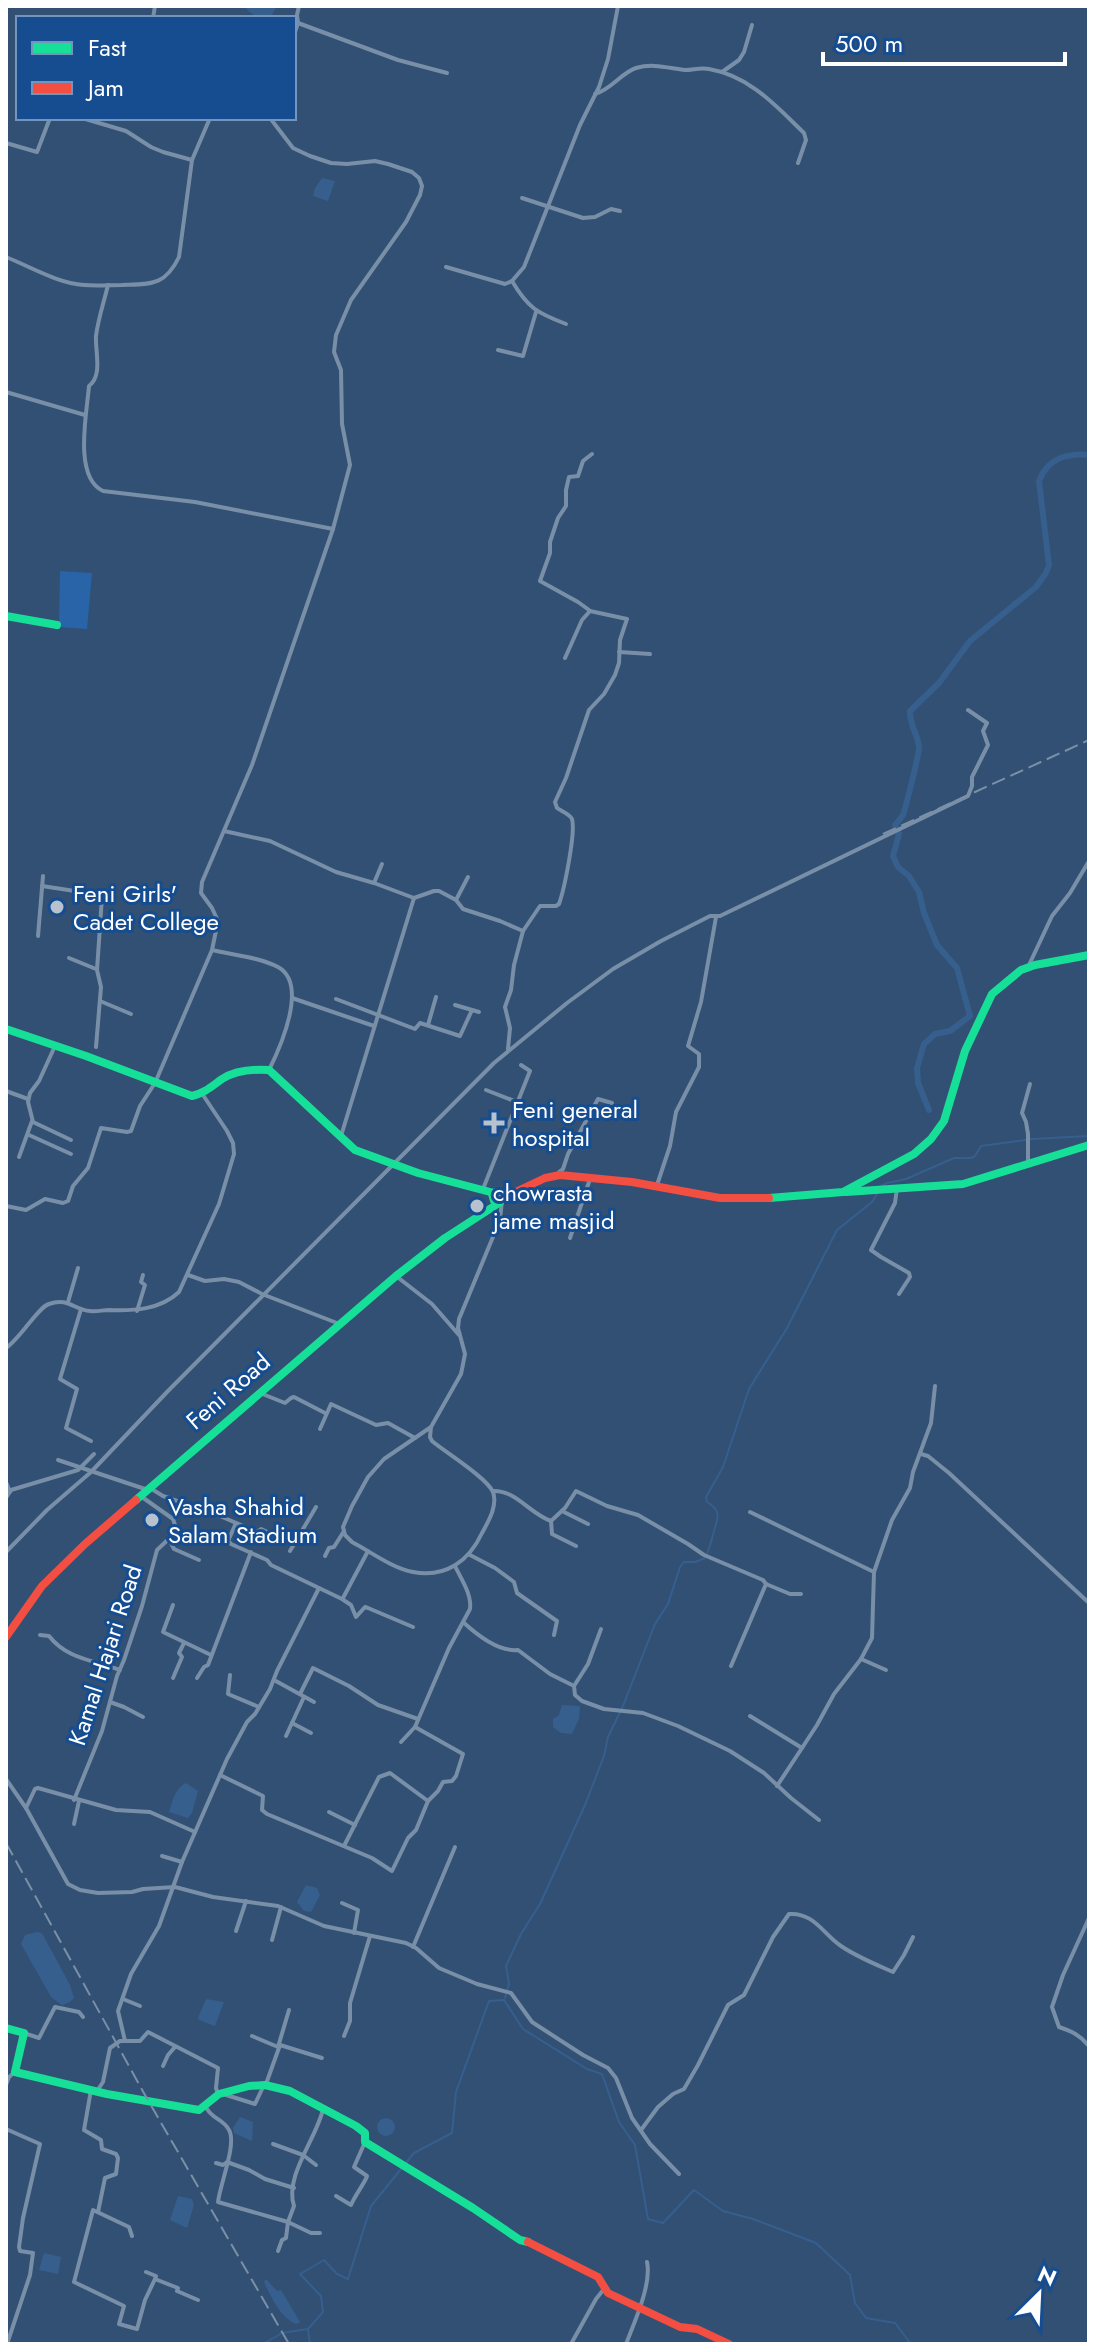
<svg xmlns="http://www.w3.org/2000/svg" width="1095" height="2350" font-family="Jost,sans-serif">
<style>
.green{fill:#2864a7}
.water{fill:#365f8e}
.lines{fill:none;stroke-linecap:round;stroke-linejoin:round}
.stream{stroke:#365f8e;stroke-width:2}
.river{stroke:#365f8e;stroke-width:6}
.street{stroke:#788fa7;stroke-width:4}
.fast{stroke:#16e098;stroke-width:8}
.jam{stroke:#f24e42;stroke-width:8}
.rail{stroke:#7b90a7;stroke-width:2;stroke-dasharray:14 6;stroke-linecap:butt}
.poi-dot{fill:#b7c2ce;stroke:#154d90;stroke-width:3}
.labels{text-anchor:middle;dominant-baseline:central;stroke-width:6;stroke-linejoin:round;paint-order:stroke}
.poi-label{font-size:24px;fill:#fff;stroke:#154d90;text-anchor:start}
.street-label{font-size:24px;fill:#fff;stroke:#154d90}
</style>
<rect width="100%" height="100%" fill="#315074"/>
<!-- green -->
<path class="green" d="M60,571L92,573L87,629L59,627Z"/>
<!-- water -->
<g class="water">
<path d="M245,6H277L270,18C259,18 249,15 245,6Z"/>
<path d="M322,178L335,181L328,201L313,196L315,188Z"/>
<path d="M562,1705L580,1706L579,1719L572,1734L561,1733L553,1727V1719L559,1715Z"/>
<path d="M186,1783L198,1791L192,1813L188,1818L169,1812C173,1801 174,1789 186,1783Z"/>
<path d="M306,1885L317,1888L320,1895L311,1912L304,1911L297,1902Z"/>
<path d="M37,1932L42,1933L70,1985L74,1998L70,2002L62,2005L51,1997L21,1944L25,1935Z"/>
<path d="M206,1999L224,2002L215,2026L199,2020L198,2018Z"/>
<path d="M240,2117L253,2122L252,2141L234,2133L233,2128Z"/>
<circle cx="386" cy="2127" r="9"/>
<path d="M178,2196L192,2199L194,2205L187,2228L170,2220Z"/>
<path d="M44,2253L61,2257L58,2274L39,2270Z"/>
<path d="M266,2279L277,2291L281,2290L300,2322L296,2324C280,2317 271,2297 264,2282Z"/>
</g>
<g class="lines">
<!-- stream -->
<g class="stream">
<path d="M879,1187L887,1183L906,1179L954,1158H971L975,1156L981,1146L1032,1139L1089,1136"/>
<path d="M505,1998L509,1984L506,1966L521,1934L540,1904L585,1805L604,1756L608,1737L623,1706L655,1624L668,1604L680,1567L684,1562H695L705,1558C710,1549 711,1541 714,1531C718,1517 722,1511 707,1502L706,1497L723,1467L749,1389L787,1328L837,1230L872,1202L877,1194"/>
<path d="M308,2330L310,2344"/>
<path d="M263,2344L282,2333L308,2329L323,2312L321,2296L300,2274L324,2260L337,2274L348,2279L371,2206L414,2153L452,2133L456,2092L489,2001L504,2000L523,2029L587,2069L602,2074L619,2122L635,2145L648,2219L663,2223L694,2190L723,2211L753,2219L816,2243L850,2275L855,2303L866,2318L895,2323L911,2344"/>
</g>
<!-- river -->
<path class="river" d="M929,1110L918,1083L917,1068L924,1044L935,1034L950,1031L970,1016L957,968L937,945L924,913L919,892L909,876L898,867L893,856L899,834L895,825C898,822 901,818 903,815C905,810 920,751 919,747C918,734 909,725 910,711L939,683L970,641L1036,587L1046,573L1049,565L1039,481C1048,458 1067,453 1089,455"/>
<!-- street -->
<g class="street">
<path d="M299,6L297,15L298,23L398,60L447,73"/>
<path d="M153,18L155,6"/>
<path d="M294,35L298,23"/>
<path d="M722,72L739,60L744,52L752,25"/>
<path d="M595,94C612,89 621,73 636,68C653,63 668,68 685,70C693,70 701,67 709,69C750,76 776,106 804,133L806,140L798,163"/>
<path d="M82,118L126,131L151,147L163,152L192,160"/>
<path d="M6,143L37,152L50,118"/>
<path d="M522,198L583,218L595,217L611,209L620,211"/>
<path d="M6,257C31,267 57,283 84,285C96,286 109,285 122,285C151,284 165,286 179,257L192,160L210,118"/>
<path d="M446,267L505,284L512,281L524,267L580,125L599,87L608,59L618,6"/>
<path d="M512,281C528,308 537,313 566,324"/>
<path d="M108,285C104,302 98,319 96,336C95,352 103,375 89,386C87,412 73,477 103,491L195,502L333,529"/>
<path d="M498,350L523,356L536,312"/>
<path d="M6,392L85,415"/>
<path d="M589,610L578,602L540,581L550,553V542L558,518L566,506V490L569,477L578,476L583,461L592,454"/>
<path d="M619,652L650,654"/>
<path d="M224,831L270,841L336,872L374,883L414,898L434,891H439L456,900L463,909L500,921L523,931"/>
<path d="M374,883L382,864"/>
<path d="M42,886L101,895L102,897L97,970L101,987L96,1047"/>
<path d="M456,900L468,877"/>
<path d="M38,936L43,876"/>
<path d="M212,950C233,955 259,957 278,967C309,984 280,1048 269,1070"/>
<path d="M69,958L96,969"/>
<path d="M1029,965L1052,916L1070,893L1089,861"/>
<path d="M292,998L374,1026"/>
<path d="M336,999L415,1029L420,1023L460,1036L472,1010"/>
<path d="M100,1001L131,1014"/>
<path d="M455,1005L479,1012"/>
<path d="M428,1025L436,997"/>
<path d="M55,1046L39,1081L30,1093L28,1102L33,1122L71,1140"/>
<path d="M508,1049L510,1028L505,1007L511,990L514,965L523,931L540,906H556L559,904C564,890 576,833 572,819C570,814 561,811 557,808L555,802L566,778L589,710L604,694L615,675L619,663L620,640L627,619L590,611L582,620L565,658"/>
<path d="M486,1090L517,1102"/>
<path d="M6,1091L28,1099"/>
<path d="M29,1135L71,1154"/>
<path d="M341,1136L414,898"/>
<path d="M19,1157L32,1121"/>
<path d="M1028,1163V1134L1026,1122L1022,1113L1030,1084"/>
<path d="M559,1172L563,1169L568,1154L598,1099L612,1103"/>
<path d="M657,1185L670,1146L676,1112L699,1067V1054L688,1046L701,1002L716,917"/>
<path d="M897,1188L895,1203L871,1250L881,1257L909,1273L910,1277L899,1294"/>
<path d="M483,1189L530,1071L521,1065"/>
<path d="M6,1206L26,1210L45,1199L63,1203L68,1201L73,1186L88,1168L101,1128L127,1132L131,1131L140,1106L155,1083L212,950L218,921L212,908L201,893L202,882L252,765L333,529L350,465L342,424L341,370L334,352L336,335L351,300L406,222L420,195L422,186L419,178L412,172L388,164L375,161L347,164L331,163L310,156L293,148L270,118"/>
<path d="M570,1238L590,1179"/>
<path d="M188,1275L205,1281L224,1279L239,1282L262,1294L337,1323"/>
<path d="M396,1276L432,1304L459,1335"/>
<path d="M68,1302L78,1268"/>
<path d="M81,1309L60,1379L77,1389L66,1428L91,1441"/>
<path d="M137,1311L145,1285L141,1282L143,1275"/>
<path d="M6,1348C21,1338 37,1308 49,1304C68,1297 74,1310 90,1311C96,1312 103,1310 109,1310C133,1311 160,1310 179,1292L219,1204L234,1154L233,1143L227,1131L203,1095"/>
<path d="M260,1393L285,1403L291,1398L294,1397L325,1413"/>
<path d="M431,1427L430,1437L432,1441C445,1452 487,1478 493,1492C498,1506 488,1522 482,1533C469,1561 446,1578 413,1572C392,1568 371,1552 352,1542L345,1535L343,1527L352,1506L368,1477L384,1459L431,1427L461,1374L465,1354L458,1328L459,1319L500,1220L502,1200"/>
<path d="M320,1429L331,1404L376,1425L388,1423L415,1438"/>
<path d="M921,1454L928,1456L949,1473L1089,1603"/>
<path d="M58,1460L145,1489"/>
<path d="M6,1482L10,1492"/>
<path d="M150,1488L163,1496L220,1516L257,1532L261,1529L293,1544"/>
<path d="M493,1491C516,1490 530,1514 551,1521"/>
<path d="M6,1498L11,1490L78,1470L94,1454"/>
<path d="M562,1511L588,1524"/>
<path d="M750,1512L874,1572"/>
<path d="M236,1523L228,1541L231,1544L267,1560L271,1565L342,1599L351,1605L356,1617L365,1607L368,1608L413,1627"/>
<path d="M169,1539L174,1549L199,1560"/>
<path d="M576,1546L552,1534L551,1521L565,1508L576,1491L607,1506L638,1515L688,1544L704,1555L763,1580L766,1584L731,1666"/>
<path d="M290,1551L316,1507"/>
<path d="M6,1552L47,1510L91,1472L167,1392L494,1063L567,1003L613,969L661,941L710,916H720L968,796L972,786V777L988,745L983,731L987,723L968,710"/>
<path d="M470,1555L495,1568L514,1582L517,1593L554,1619L557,1621L554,1635"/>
<path d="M325,1556L329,1548L334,1547L344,1531"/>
<path d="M766,1584L790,1594H801"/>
<path d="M343,1598L368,1551"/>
<path d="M173,1605L163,1632L211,1655"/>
<path d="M463,1622C476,1634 499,1652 518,1650L550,1674L574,1686L575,1695L582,1701L604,1709L643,1713L678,1726L730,1751L764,1773L791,1798L819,1820"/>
<path d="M40,1635L49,1636C67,1659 93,1660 120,1670"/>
<path d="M861,1659L886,1670"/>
<path d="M230,1675L228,1694L259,1707"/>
<path d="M173,1678L182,1657L179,1653L184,1643"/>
<path d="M197,1678L204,1667L208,1665L251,1552"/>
<path d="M274,1680L314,1702"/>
<path d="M574,1686L588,1664L601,1629"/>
<path d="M300,1694L313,1668L349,1686L378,1705L418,1719"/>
<path d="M110,1702L124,1707L143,1717"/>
<path d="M750,1716L802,1748L777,1786"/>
<path d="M292,1723L311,1733"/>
<path d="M286,1736L304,1697"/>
<path d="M401,1742L415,1727L449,1648L470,1609C472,1594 461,1579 455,1566"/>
<path d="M802,1748L817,1725L834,1694L861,1659L872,1638L874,1572L892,1520L910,1488L913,1472L931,1423L935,1386"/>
<path d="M220,1775L263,1796L262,1810L267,1814L372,1858L392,1871L408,1838L416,1830L428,1801L438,1791L443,1782L452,1781L456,1776L463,1754L415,1727"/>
<path d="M6,1779L26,1808L35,1789L38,1788L116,1810L150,1812L195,1832"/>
<path d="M74,1800L102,1731L117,1676L124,1660L142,1606L157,1550L175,1533L176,1528L173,1519L142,1497"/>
<path d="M26,1808L68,1884L80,1890L98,1893L132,1892L143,1889L175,1887L213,1897L278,1906L324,1926L406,1943L416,1948L439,1968L477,1984L511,1993L532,2022L583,2055L608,2068L616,2078L632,2118L650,2144L679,2174"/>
<path d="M329,1812L355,1825"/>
<path d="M74,1824L79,1801"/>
<path d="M344,1846L379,1777L390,1773L428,1801"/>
<path d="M162,1856L182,1862"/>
<path d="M342,1903L358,1910L354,1933"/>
<path d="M236,1931L246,1901"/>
<path d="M272,1940L281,1907"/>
<path d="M413,1947L455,1847"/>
<path d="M123,1999L140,2006"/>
<path d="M24,2033L39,2038L55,2007L79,2012L83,2017"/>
<path d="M252,2036L278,2047L289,2010"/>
<path d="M344,2036L350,2021V2003L370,1936"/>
<path d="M125,2041L118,2011L131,1974L159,1926L182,1862L227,1759L247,1722L255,1714L270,1689L277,1671L319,1588"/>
<path d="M1088,2045C1080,2035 1071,2031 1059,2027L1052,2007L1063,1975L1089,1918"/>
<path d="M163,2066L168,2055L175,2047"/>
<path d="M266,2084L280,2045L322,2058"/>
<path d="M6,2085L9,2077L15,2072"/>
<path d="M91,2090L84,2130L101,2140L102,2149L116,2154L118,2158L116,2174L105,2178L98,2212"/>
<path d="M97,2091L103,2082L110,2048L120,2041H140L148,2032L218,2068L216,2088L218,2094"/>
<path d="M223,2094L255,2104L264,2085"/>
<path d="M206,2107C211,2119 224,2119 229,2130C237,2144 220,2184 218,2202L288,2222L311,2233H320"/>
<path d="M6,2129L40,2144L23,2218L19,2247L20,2251L33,2253L30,2275L7,2344"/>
<path d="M641,2130L658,2107L673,2094L684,2089L698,2065L728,2005L744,1995L773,1937L789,1914C814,1912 824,1935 841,1946C857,1957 875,1964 893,1972L904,1955L913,1937"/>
<path d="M273,2144L303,2155L316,2165"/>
<path d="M216,2163L223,2165L227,2162L249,2170L265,2179L294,2188"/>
<path d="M336,2196L351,2205C354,2197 366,2181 367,2176L354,2167L365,2142"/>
<path d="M132,2236L129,2227L93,2210L74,2282L124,2306L119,2324L137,2329L145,2300L155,2279"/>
<path d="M278,2251L282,2240L286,2238L288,2222L294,2206C284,2176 317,2138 323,2109"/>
<path d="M146,2272L156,2276L155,2279L178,2288L177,2291L198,2300"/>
<path d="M571,2344L596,2299L604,2289"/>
<path d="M626,2344C634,2323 652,2284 647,2262"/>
</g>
<!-- fast -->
<g class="fast">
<path d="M6,616L57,625"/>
<path d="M6,1029L86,1056L192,1096C205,1093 212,1086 222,1079C236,1070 253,1069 269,1070L355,1150L418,1173L494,1193"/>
<path d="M846,1192L963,1184L1089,1145"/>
<path d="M769,1198L843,1192L914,1154L931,1139L944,1121L965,1051L992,994L1021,970L1035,965L1089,955"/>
<path d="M500,1202L494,1201L492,1194L496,1192L502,1196"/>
<path d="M136,1500L396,1276L445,1238L499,1203"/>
<path d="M6,2028L24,2033L15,2072L107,2094L199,2110L219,2094L249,2086L265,2085L290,2091L356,2126L365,2133V2142L473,2208L520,2240L528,2242"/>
</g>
<!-- jam -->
<g class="jam">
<path d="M503,1198L545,1178L560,1175L632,1182L720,1198H769"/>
<path d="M6,1637L42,1586L85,1544L136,1500"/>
<path d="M528,2242L598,2277L608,2293L680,2327L697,2329L729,2344"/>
</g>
<!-- rail -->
<g class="rail">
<path d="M883,834L1089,740"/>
<path d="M6,1843L145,2095L289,2344"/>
</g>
</g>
<!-- markers -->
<g class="poi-dot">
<circle cx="57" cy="907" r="8"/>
<path d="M490 1111h8v8h8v8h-8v8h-8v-8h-8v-8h8z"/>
<circle cx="477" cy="1206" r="8"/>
<circle cx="152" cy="1520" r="8"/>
</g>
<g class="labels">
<!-- poi labels -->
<g class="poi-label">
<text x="73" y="893">Feni Girls'<tspan x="73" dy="28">Cadet College</tspan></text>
<text x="512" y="1109">Feni general<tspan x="512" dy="28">hospital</tspan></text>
<text x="493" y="1192">chowrasta<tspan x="493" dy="28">jame masjid</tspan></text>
<text x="168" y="1506">Vasha Shahid<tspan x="168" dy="28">Salam Stadium</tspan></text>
</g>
<!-- street labels -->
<g class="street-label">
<text transform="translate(228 1391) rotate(-41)">Feni Road</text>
<text transform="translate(105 1655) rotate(-72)">Kamal Hajari Road</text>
</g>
</g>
<!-- border -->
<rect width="1095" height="2350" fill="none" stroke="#ffffff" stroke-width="16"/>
<!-- legend -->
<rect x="16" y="16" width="280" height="104" fill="#154d90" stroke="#7394bc" stroke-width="2"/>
<rect x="32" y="42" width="40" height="12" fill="#16e098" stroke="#7394bc" stroke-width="2"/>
<text x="88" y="56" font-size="24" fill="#ffffff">Fast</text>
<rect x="32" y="82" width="40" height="12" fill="#f24e42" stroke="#7394bc" stroke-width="2"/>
<text x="88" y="96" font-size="24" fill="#ffffff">Jam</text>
<!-- north arrow -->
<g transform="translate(1039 2294) rotate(24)" stroke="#154d90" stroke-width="6" paint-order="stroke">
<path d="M0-6L14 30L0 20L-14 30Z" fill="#ffffff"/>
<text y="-12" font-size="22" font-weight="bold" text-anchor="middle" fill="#ffffff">N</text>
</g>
<!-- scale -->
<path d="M823 52v12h242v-12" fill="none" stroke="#ffffff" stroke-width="4"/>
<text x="835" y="52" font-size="24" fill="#ffffff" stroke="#154d90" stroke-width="6" paint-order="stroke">500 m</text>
</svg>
